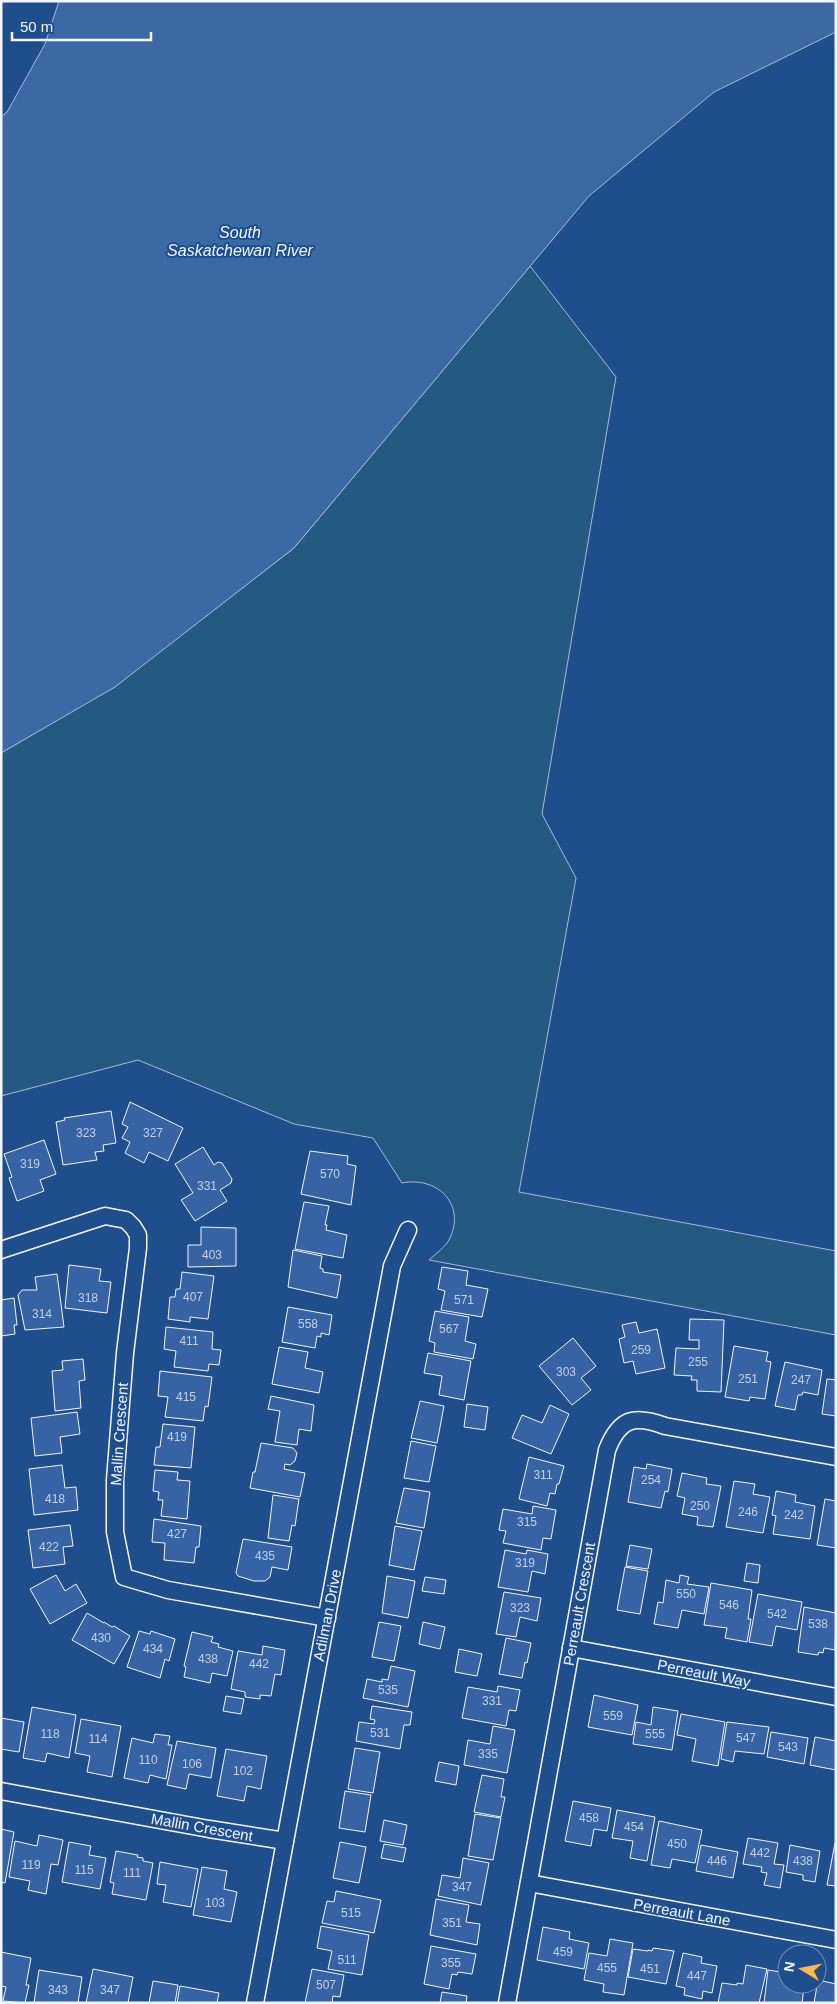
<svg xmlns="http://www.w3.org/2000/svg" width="837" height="2004" font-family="Helvetica,sans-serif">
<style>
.green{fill:#245a82;stroke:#a8bbd7}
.water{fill:#3b69a3;stroke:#a8bbd7}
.building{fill:#3563a3;stroke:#f2f6ff}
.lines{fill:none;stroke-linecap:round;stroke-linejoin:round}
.street-casing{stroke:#f2f6ff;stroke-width:19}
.street{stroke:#1f4e8c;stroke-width:16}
.labels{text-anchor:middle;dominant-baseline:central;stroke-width:4;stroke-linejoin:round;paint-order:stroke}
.number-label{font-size:12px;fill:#c3d1e8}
.street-label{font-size:15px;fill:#f2f6ff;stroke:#1f4e8c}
.water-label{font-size:16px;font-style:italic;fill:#f2f6ff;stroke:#1f4e8c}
</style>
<rect width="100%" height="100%" fill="#1f4e8c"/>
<!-- green -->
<path class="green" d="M530,266L616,377L542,814L576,878L519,1192L836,1251V1335L429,1260C436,1253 446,1247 450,1238C466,1203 436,1176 402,1183L373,1138L294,1124L138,1060L1,1096V753L115,686L294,548Z"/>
<!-- water -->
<path class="water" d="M59,1H836V32L714,92L589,196L294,548L115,687L1,753V117L7,112L45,44Z"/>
<!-- building -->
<g class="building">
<path d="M130,1102L183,1128L168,1161L149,1152L144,1163L125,1153L130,1142L122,1138L128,1127L122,1124Z"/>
<path d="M111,1111L116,1143L103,1145L104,1151L95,1152L97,1160L63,1165L56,1122L65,1120L64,1118Z"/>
<path d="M44,1140L56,1174L40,1180L44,1191L17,1201L9,1178L12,1177L4,1154Z"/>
<path d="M203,1147L214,1165L218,1162L222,1163L232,1179L231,1183L220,1190L227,1201L195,1221L181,1200L193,1193L175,1164Z"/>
<path d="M310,1151L348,1156L347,1164L356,1166L351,1205L301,1194Z"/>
<path d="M304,1202L329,1206L325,1225H327L326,1230L347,1235L343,1258L295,1249Z"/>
<path d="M201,1227L236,1228V1266L188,1267V1245H201Z"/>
<path d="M293,1250L322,1256L320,1268L323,1269V1272L341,1275L337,1298L288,1287Z"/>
<path d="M69,1265L101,1269L99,1281L111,1282L107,1313L65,1308Z"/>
<path d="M442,1267L468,1271L466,1285L488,1289L482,1317L441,1310L445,1291L438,1289Z"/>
<path d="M182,1272L214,1276L208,1319L190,1317V1322L168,1319L170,1297H175L176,1289H180Z"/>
<path d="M57,1274L64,1327L25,1330L18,1295L22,1290H37L35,1277Z"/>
<path d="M14,1298L17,1325H14L15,1334L1,1336V1300Z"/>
<path d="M288,1307L332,1315L329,1335L321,1333V1337L317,1336L315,1348L282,1342Z"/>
<path d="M435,1311L469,1317L465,1341L476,1344L473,1359L434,1352L435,1343L429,1341Z"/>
<path d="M690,1319L724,1320L721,1392L697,1391V1380H691L692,1376L674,1375L676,1348L699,1349V1340H689Z"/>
<path d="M636,1322L639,1333L657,1329L665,1368L636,1374L633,1361L624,1363L619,1339L625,1337L622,1325Z"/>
<path d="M166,1327L213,1332L212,1349L221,1350L219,1365L209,1364L208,1371L174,1367L176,1351L164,1349Z"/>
<path d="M573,1338L596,1366L581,1378L591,1390L572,1405L539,1366Z"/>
<path d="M734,1346L768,1352L766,1361L771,1362L765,1399L750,1397L749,1401L725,1397Z"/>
<path d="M279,1347L308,1352L305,1368L323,1372L319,1393L272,1384Z"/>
<path d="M428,1353L471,1361L464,1400L439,1395L442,1376L424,1373Z"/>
<path d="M83,1359L85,1380L79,1381L81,1408L55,1411L52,1371L63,1370L62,1361Z"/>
<path d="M785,1362L822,1370L818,1395L803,1392L802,1395H798L795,1410L775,1406Z"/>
<path d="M160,1371L212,1377L208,1407L205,1406L203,1421L165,1417L168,1397L158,1396Z"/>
<path d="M827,1379L836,1380V1416L822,1414Z"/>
<path d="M271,1396L314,1405L311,1431L299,1429L297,1445L275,1442L280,1411L268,1409Z"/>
<path d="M420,1401L444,1406L437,1443L411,1438Z"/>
<path d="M467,1404L488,1407L485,1430L464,1427Z"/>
<path d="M550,1405L569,1414L551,1454L512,1438L522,1415L542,1423Z"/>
<path d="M77,1412L80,1434L60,1437L62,1453L35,1456L31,1418Z"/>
<path d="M163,1424L195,1427L191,1468L154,1465L156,1447H160Z"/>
<path d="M411,1441L436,1446L429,1482L404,1478Z"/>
<path d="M261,1443L293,1448L297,1453L295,1461L290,1465L285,1464L284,1469L305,1473L300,1497L250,1488L253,1472H255Z"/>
<path d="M529,1457L564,1466L559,1484H557L555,1494L550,1493L547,1506L519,1499Z"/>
<path d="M647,1464L672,1469L668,1492L665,1491L661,1508L628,1502L634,1467L646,1469Z"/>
<path d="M62,1465L65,1488L76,1487L78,1510L34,1515L29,1469Z"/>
<path d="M155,1470L178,1472L177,1480L190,1481L187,1519L161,1516L163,1500H158L159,1492L153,1491Z"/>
<path d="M682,1473L707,1478L706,1484L721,1486L713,1527L697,1525L698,1517L682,1514L685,1498L677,1496Z"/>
<path d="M734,1481L755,1484L753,1494L770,1497L763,1533L726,1527Z"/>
<path d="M404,1488L430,1492L424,1528L396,1523Z"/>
<path d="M776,1491L796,1495L795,1502L815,1506L810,1539L773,1534L776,1516L772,1515Z"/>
<path d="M273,1495L299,1499L295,1526L292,1525L289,1541L268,1538Z"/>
<path d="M825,1499L836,1501V1548L817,1545Z"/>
<path d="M533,1506L556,1510L551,1539L543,1538L541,1550L503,1543L506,1531L499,1530L503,1509L532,1514Z"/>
<path d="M154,1519L201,1526L199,1547H196L194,1563L164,1560L165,1543L152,1542Z"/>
<path d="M70,1525L73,1546L63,1547L65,1564L33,1568L28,1530Z"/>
<path d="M395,1526L422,1531L414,1570L389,1565Z"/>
<path d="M243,1539L292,1547L288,1570L272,1567L270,1577L265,1581H254L238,1576L236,1573Z"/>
<path d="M630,1545L652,1549L648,1569L626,1566Z"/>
<path d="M505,1550L526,1554L527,1550L548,1554L545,1574L532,1571L528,1592L498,1587Z"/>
<path d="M747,1563L760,1565L758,1583L744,1581Z"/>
<path d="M625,1567L648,1571L640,1614L617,1610Z"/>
<path d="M56,1575L65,1591L76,1584L87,1603L50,1624L30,1589Z"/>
<path d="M680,1575L689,1577L687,1584L709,1587L704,1614L682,1610L678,1628L654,1624L658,1602L663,1603L666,1580L679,1583Z"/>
<path d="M387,1576L415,1581L408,1618L382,1613Z"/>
<path d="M425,1577L446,1580L444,1594L422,1591Z"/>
<path d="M711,1583L752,1590L748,1619H751L747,1642L725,1638L727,1628L704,1625Z"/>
<path d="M504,1592L541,1598L537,1621L520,1617L516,1637L496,1634Z"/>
<path d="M758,1594L802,1602L797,1630L776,1626L772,1646L749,1642Z"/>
<path d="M804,1607L836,1613L835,1650L824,1648L823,1653L819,1652L818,1655L798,1652Z"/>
<path d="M87,1613L104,1623V1622L112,1627L114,1626L130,1636L114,1664L72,1640Z"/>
<path d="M379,1622L401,1626L394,1661L372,1657Z"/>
<path d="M423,1622L445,1627L440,1649L419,1644Z"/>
<path d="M139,1631L150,1634L151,1631L175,1639L169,1661L165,1659L160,1678L127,1667Z"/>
<path d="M192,1632L213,1637L211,1642L219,1644L218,1647L233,1651L227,1676L212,1673L210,1683L184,1677L186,1667L184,1666Z"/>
<path d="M506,1638L531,1643L527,1663L525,1662L522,1678L499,1674Z"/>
<path d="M263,1646L285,1650L281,1675L275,1674L271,1696L260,1695V1699L245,1697V1692L231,1689L238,1651L262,1655Z"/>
<path d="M459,1649L482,1654L477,1676L455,1672Z"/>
<path d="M391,1666L415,1671L408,1707L363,1698L367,1679L382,1682V1679L388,1680Z"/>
<path d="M498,1686L520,1690L516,1711L509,1710L506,1726L462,1718L468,1687L497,1692Z"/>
<path d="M594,1695L638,1705L632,1735L588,1727Z"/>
<path d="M226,1696L244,1699L241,1714L223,1711Z"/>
<path d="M372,1706L412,1712L410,1725H404L400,1749L356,1741L359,1722L374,1724L375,1720L370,1719Z"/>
<path d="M32,1707L76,1715L69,1758L47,1753L45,1762L23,1758Z"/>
<path d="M653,1707L678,1711L672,1750L633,1744L636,1722L651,1725Z"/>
<path d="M681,1714L725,1722L718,1766L692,1761L696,1739L677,1735Z"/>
<path d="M1,1718L24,1722L19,1752L1,1749Z"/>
<path d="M81,1719L121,1726L112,1777L87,1772L90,1756L75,1753Z"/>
<path d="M727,1722L769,1727L764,1754L735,1751L733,1762L721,1759Z"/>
<path d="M493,1726L515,1730L507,1773L464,1765L468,1740L490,1744Z"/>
<path d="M771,1732L808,1738L804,1764L767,1757Z"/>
<path d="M155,1734L170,1736L168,1745H172L166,1779L150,1775L148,1783L124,1778L132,1738L153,1743Z"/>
<path d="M815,1737L836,1741V1770L810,1765Z"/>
<path d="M177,1741L216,1748L211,1778L189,1774L186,1789L167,1785Z"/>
<path d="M355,1748L380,1752L373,1793L348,1789Z"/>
<path d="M226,1749L267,1756L261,1789L247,1786L244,1801L217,1796Z"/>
<path d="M439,1762L459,1766L456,1785L435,1781Z"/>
<path d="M482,1775L504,1779L501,1797H505L501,1817L474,1812Z"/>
<path d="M345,1791L371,1795L365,1832L339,1828Z"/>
<path d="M573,1801L611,1808L607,1831L594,1829L591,1846L565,1841Z"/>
<path d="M617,1810L655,1817L647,1861L630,1858L633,1841L612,1838Z"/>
<path d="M475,1814L501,1818L493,1860L468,1856Z"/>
<path d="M384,1820L407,1825L403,1845L380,1841Z"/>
<path d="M659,1821L702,1830L695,1863L672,1859L670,1868L651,1865Z"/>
<path d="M1,1829L14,1832L5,1883L1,1882Z"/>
<path d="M39,1835L63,1840L58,1865L51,1864L46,1894L28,1890L30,1881L9,1877L15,1841L37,1846Z"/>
<path d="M748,1838L778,1843L774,1864L784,1865L780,1888L764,1885L767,1873L761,1872L762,1867L743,1864Z"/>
<path d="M69,1842L91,1846L89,1855L106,1858L100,1889L62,1882Z"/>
<path d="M340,1842L366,1847L359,1883L333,1878Z"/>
<path d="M835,1843H836V1886L827,1885Z"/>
<path d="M384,1844L406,1848L403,1862L381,1858Z"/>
<path d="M701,1845L738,1852L733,1878L696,1871Z"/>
<path d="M790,1845L820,1851L815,1882L803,1880V1875L786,1872Z"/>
<path d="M116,1851L138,1855L137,1857L143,1858V1861L153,1863L146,1900L112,1894L114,1883L110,1882Z"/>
<path d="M463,1858L489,1863L481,1905L438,1896L442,1875L460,1878Z"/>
<path d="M160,1862L198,1869L191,1907L163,1902L166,1885L157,1884Z"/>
<path d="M202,1867L227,1871L224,1889L237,1892L231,1922L193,1915Z"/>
<path d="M336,1891L381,1900L374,1933L322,1923L327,1901L334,1902Z"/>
<path d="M436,1899L469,1905L466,1922L480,1924L477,1945L430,1935Z"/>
<path d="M321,1926L369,1935L362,1975L328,1969L332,1951L317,1948Z"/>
<path d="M543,1927L570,1932L569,1939L589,1943L584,1969L537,1960Z"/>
<path d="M610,1939L633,1943L624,1995L603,1992L604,1984L584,1980L589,1953L607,1956Z"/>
<path d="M431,1946L476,1954L472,1974L458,1972L457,1975L452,1974L449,1989L424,1984Z"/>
<path d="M653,1948L674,1951L666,1984L628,1977L633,1949L648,1951V1950L652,1951Z"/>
<path d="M1,1952L31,1958L26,1985H29L25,2003L3,2001L6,1987L1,1986Z"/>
<path d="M683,1953L702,1957L701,1963L717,1966L712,1993L703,1991L702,1999L684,1995L685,1988L676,1986Z"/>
<path d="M746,1965L767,1969L759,2003H718L722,1983L737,1985V1983L743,1984Z"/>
<path d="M93,1969L133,1977L128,2003H86Z"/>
<path d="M312,1969L344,1975L340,1997L333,1996L332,2003H305Z"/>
<path d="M39,1970L82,1977L78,2003H34Z"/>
<path d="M768,1970L787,1973L786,1985L804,1988L802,2003H764Z"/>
<path d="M818,1980L836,1984V2003H814Z"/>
<path d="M153,1981L178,1985L175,2003H149Z"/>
<path d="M180,1986L219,1993L217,2003H177Z"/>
<path d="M442,1992L467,1996L466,2003H440Z"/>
</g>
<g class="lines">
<!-- street casing -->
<g class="street-casing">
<g id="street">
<path d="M1,1250L105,1216L126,1220L133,1227L138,1235V1248L125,1353L115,1480V1532L124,1577L168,1590L327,1618"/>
<path d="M571,1648L836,1697"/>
<path d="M1,1791L209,1829L285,1841"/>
<path d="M529,1883L836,1940"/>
<path d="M255,2003L392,1266L408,1230"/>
<path d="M507,2003L607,1450C620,1417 635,1415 665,1426L836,1457"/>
</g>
</g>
<!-- street -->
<use href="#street" class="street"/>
</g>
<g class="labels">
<!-- number labels -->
<g class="number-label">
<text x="86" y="1133">323</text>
<text x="153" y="1133">327</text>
<text x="30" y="1164">319</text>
<text x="330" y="1174">570</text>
<text x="207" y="1186">331</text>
<text x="212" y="1255">403</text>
<text x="193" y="1297">407</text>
<text x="88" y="1298">318</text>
<text x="464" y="1300">571</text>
<text x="42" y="1314">314</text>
<text x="308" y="1324">558</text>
<text x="449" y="1329">567</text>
<text x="189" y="1341">411</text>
<text x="641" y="1350">259</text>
<text x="698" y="1362">255</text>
<text x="566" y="1372">303</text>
<text x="748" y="1379">251</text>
<text x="801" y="1380">247</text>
<text x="186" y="1397">415</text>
<text x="177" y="1437">419</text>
<text x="543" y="1475">311</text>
<text x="651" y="1480">254</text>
<text x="55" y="1499">418</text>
<text x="700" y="1506">250</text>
<text x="748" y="1512">246</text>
<text x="794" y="1515">242</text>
<text x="527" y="1522">315</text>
<text x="177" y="1534">427</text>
<text x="49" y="1547">422</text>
<text x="265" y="1556">435</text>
<text x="525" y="1563">319</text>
<text x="686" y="1594">550</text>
<text x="729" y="1605">546</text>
<text x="520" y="1608">323</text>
<text x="777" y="1614">542</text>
<text x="818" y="1624">538</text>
<text x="101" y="1638">430</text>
<text x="153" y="1649">434</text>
<text x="208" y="1659">438</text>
<text x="259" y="1664">442</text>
<text x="388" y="1690">535</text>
<text x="492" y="1701">331</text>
<text x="613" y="1716">559</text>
<text x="380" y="1733">531</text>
<text x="50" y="1734">118</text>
<text x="655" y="1734">555</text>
<text x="746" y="1738">547</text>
<text x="98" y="1739">114</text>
<text x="788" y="1747">543</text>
<text x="488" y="1754">335</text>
<text x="148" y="1760">110</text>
<text x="192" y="1764">106</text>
<text x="243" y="1771">102</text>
<text x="589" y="1818">458</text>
<text x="634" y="1827">454</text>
<text x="677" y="1844">450</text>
<text x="760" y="1853">442</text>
<text x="717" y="1861">446</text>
<text x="803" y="1861">438</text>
<text x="31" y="1865">119</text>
<text x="84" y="1870">115</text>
<text x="132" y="1873">111</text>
<text x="462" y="1887">347</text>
<text x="215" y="1903">103</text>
<text x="351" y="1913">515</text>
<text x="452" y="1923">351</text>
<text x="563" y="1952">459</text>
<text x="347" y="1960">511</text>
<text x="451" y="1963">355</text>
<text x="607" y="1968">455</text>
<text x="650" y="1969">451</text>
<text x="697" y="1976">447</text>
<text x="326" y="1985">507</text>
<text x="58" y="1990">343</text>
<text x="110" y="1990">347</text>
</g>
<!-- street labels -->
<g class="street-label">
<text transform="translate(119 1434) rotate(-86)">Mallin Crescent</text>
<text transform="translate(579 1604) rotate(-80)">Perreault Crescent</text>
<text transform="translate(327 1615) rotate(-79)">Adilman Drive</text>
<text transform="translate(704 1673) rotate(11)">Perreault Way</text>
<text transform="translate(202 1827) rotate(10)">Mallin Crescent</text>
<text transform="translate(682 1912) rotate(10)">Perreault Lane</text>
</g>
<!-- water labels -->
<g class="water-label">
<text x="240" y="232">South<tspan x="240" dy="18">Saskatchewan River</tspan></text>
</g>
</g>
<!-- border -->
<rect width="837" height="2004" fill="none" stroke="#f2f6ff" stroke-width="5"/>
<!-- north arrow -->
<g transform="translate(802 1969) rotate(280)"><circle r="24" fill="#1f4e8c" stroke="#7391ba"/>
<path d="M0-4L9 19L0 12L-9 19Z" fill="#ffb74d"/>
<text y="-8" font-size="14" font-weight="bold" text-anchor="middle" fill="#f2f6ff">N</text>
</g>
<!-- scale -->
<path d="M12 32v8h139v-8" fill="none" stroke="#f2f6ff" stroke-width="2.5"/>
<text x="20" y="32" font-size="15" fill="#f2f6ff" stroke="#1f4e8c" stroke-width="4" paint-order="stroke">50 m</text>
</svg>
